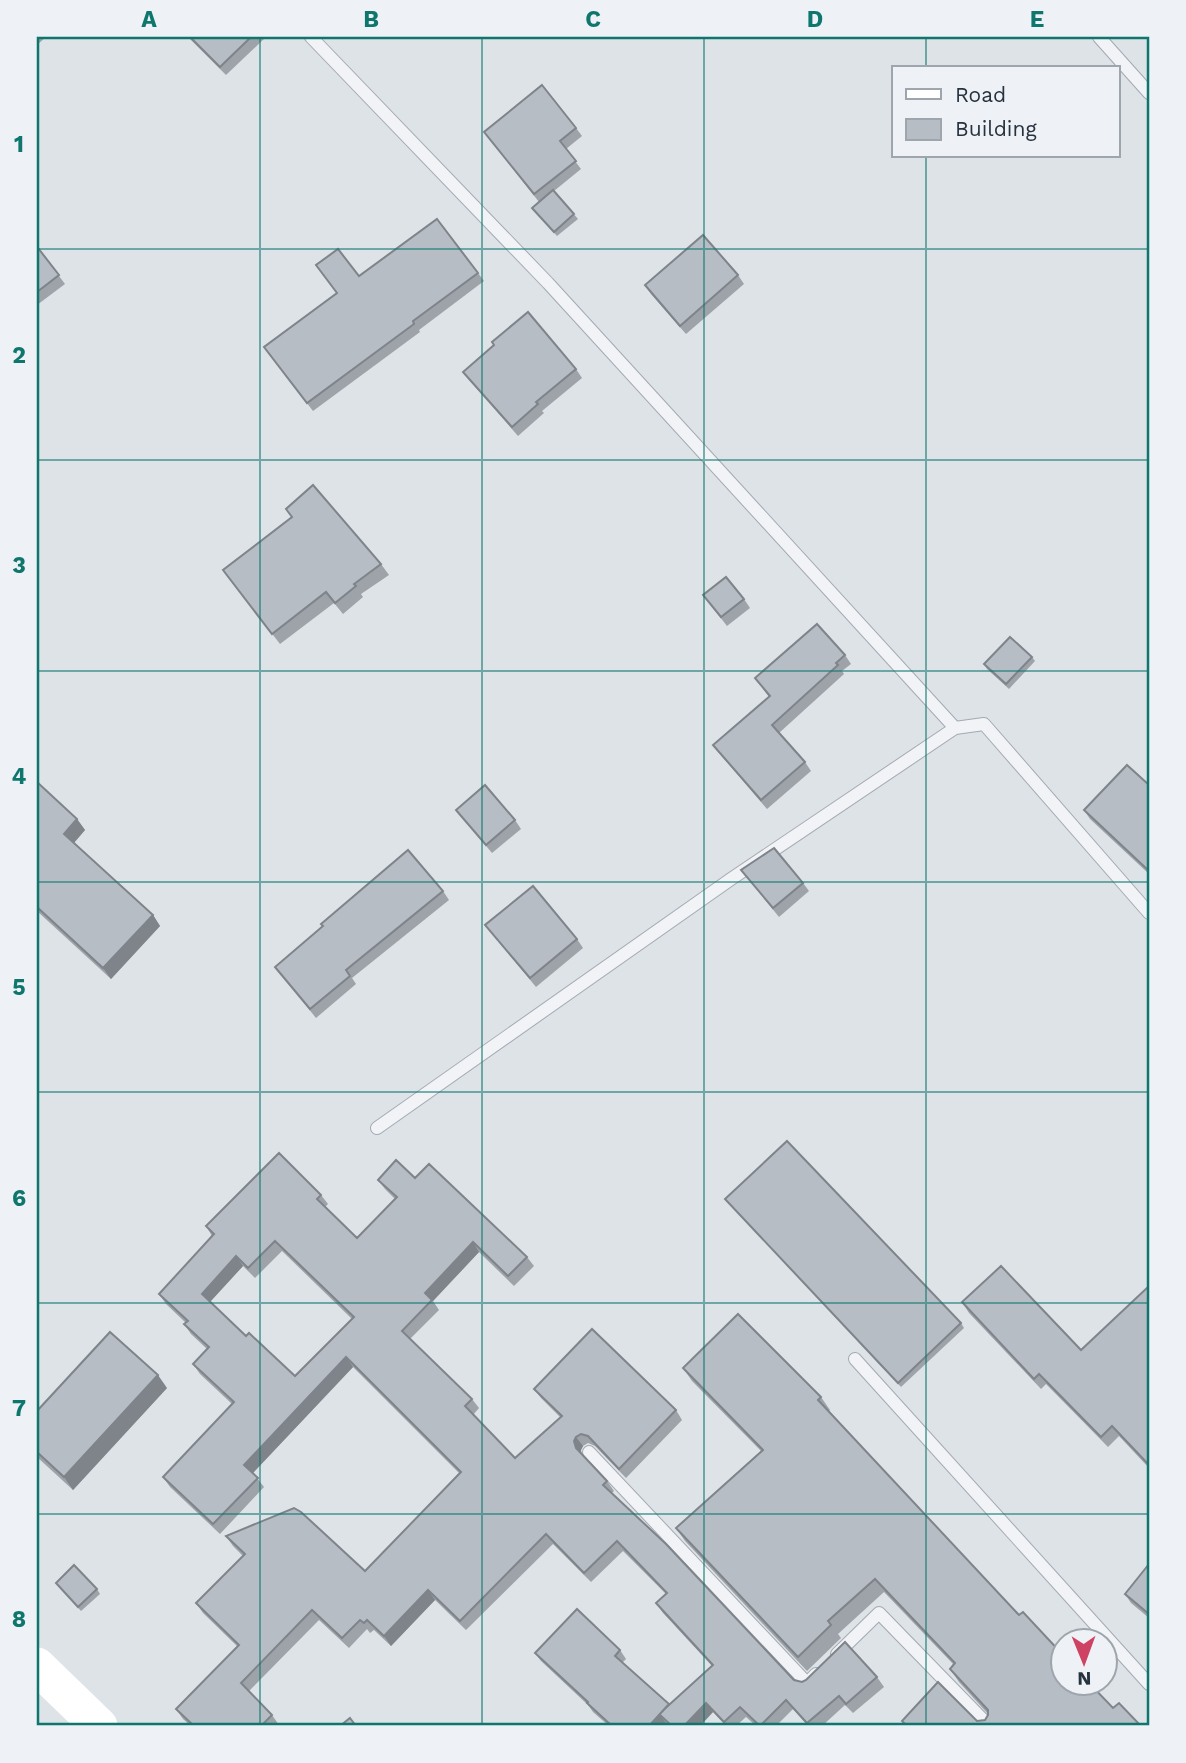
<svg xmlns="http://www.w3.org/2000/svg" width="1186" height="1763" font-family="'Work Sans',sans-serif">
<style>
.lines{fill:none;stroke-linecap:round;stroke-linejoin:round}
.service-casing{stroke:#a3aab2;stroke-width:14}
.service{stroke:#f1f3f6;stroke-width:12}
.secondary{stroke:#fff;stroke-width:37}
.wall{fill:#9da3a9;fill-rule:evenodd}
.shaded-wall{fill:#7f848a}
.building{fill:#b6bdc5;stroke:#7f848a;stroke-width:2;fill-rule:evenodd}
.grid{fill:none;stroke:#0f766e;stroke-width:2;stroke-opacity:0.55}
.neatline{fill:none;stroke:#0f766e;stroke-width:2.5}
.grid-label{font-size:23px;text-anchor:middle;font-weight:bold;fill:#0f766e}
</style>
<rect width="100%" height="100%" fill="#dee3e8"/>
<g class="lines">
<!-- service casing -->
<g class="service-casing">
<g id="service">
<path d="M311,37L548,283L955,728"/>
<path d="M1099,37L1149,93"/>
<path d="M377,1128L731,879L955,728L984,724L1149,913"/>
<path d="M855,1359L1149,1684"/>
<path d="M589,1452L807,1683L816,1674"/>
<path d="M837,1654L879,1613L989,1726"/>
</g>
</g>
<!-- service -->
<use href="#service" class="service"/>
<!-- secondary -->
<path class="secondary" d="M37,1666L99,1726"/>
</g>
<!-- wall -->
<g class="wall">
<path d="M37,37H46L37,45Z"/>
<path d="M188,37H266L226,75Z"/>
<path d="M576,128L582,136L566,149L581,169L554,191L578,219L557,236L532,208L539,202L484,132Z"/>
<path d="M437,219L484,281L419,330L420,332L313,411L270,355L359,276Z"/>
<path d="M37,248H38L65,284L37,305Z"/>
<path d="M738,275L744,284L686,334L651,294L645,285Z"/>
<path d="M576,369L582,378L542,411L544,413L518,436L470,381L463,372Z"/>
<path d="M286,509L381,564L389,575L361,594L363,597L343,614L334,603L280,644L223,570L292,517Z"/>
<path d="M703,595L744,599L750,608L727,626Z"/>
<path d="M845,655L851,664L842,671L844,674L779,733L805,762L811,771L767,809L719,753L713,745L769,697L755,678Z"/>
<path d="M1032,657L1035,661L1009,689L987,669L984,664Z"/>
<path d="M37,782L77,819L85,830L74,843L153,915L160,926L111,979L37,911Z"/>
<path d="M1149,785V874L1090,819L1084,810Z"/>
<path d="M456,810L515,820L521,829L492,853Z"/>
<path d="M741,870L803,883L809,891L779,917Z"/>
<path d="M443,891L449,900L352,978L356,984L316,1018L275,967Z"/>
<path d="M485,925L577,939L583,948L536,987Z"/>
<path d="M415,1178L527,1257L534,1266L514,1286L479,1252L433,1301L439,1310L410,1339L472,1399L479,1408L473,1415L515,1458L561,1418L541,1398L534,1389L676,1410L682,1420L626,1478L595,1446L588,1443L583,1446L581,1450V1454L607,1481L614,1491L612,1493L794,1680L802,1682L877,1677L884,1687L853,1713L845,1705L822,1726H808L793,1709L776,1726H756L746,1717L736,1726H726L713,1712L700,1726H669L666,1723L663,1726H609L593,1712L588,1705L541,1661L535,1653L620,1650L626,1659L622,1663L670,1705L712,1666L663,1613L656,1603L666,1594L623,1551L591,1582L553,1544L466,1630L435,1600L391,1646L374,1630L370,1633L367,1629L349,1648L319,1620L249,1691L272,1715L279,1725L277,1726H191L183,1719L176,1709L238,1647L203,1613L196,1603L243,1556L233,1546L226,1536L365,1571L459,1473L353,1367L253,1473L264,1487L220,1534L170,1487L163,1477L232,1404L200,1374L193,1364L207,1349L191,1334L184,1324L186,1323L166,1304L159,1294L212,1236L206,1226L321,1195L328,1204L325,1207L357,1238L395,1199L385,1189L378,1180ZM282,1251L352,1319L295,1376L246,1336L210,1302L243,1266L255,1278Z"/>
<path d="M725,1199L961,1323L964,1328L901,1387Z"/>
<path d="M1149,1286V1468L1119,1436L1108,1447L1046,1384L1041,1389L969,1313L962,1302L1081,1350Z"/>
<path d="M683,1368L821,1397L830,1410L829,1411L1019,1615L1113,1708L1141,1726H905L902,1721H977L985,1720L988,1714L959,1682L950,1669L954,1665L884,1592L838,1634L841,1638L807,1671L685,1541L676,1528L761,1451L692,1381Z"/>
<path d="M167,1388L73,1490L37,1457V1411Z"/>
<path d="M1149,1564V1618L1131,1603L1125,1594Z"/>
<path d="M56,1583L97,1589L100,1594L81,1611Z"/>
</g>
<!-- shaded-wall -->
<g class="shaded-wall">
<path d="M77,819L85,830L72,845L64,834Z"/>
<path d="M153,915L160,926L111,979L103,968Z"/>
<path d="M473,1242L479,1252L433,1301L425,1293Z"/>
<path d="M236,1256L243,1266L209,1303L202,1294Z"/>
<path d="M346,1357L353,1367L251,1475L244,1465Z"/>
<path d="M158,1375L167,1388L73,1490L64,1477Z"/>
<path d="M576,1437L583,1446L581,1450L582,1457L576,1448L574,1441Z"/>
<path d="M428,1590L435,1600L391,1646L384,1636Z"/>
<path d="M706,1703L713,1712L700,1726H684Z"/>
<path d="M660,1715L666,1723L663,1726H649Z"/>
</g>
<!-- building -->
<g class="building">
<path d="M190,37H251L220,67Z"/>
<path d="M542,85L576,128L560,141L576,161L534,194L484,132Z"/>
<path d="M553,190L574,214L554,232L532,208Z"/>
<path d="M437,219L478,273L413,321L414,324L307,403L264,347L337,293L316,265L338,249L359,276Z"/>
<path d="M703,235L738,275L680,326L645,285Z"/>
<path d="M37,248H38L59,275L37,292Z"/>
<path d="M528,312L576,369L536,402L538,404L512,427L463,372L494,345L492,342Z"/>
<path d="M313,485L381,564L354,584L356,586L335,603L326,592L272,634L223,570L292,517L286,509Z"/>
<path d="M726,577L744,599L721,617L703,595Z"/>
<path d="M817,624L845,655L836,663L838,665L772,725L805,762L761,800L713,745L770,696L755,678Z"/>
<path d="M1010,637L1032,657L1006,684L984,664Z"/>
<path d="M1127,765L1149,785V871L1084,810Z"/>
<path d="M37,782L77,819L64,834L153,915L103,968L37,907Z"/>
<path d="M485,785L515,820L486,845L456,810Z"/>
<path d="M774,848L803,883L773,908L741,870Z"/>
<path d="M408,850L443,891L346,970L350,976L310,1009L275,967L323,926L321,924Z"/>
<path d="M533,886L577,939L530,978L485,925Z"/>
<path d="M787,1141L961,1323L898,1383L725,1199Z"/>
<path d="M279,1153L321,1195L317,1199L357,1238L397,1197L378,1180L396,1160L415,1178L429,1164L527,1257L508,1276L473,1242L425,1293L432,1300L402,1331L472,1399L465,1406L515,1458L562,1416L534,1389L592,1329L676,1410L619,1469L588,1436L581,1434L576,1437L574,1441L576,1448L607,1481L603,1485L666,1544L794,1680L802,1682L806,1680L845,1642L877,1677L846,1704L839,1696L807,1723L786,1700L760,1726L740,1707L724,1722L706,1703L684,1726H672L659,1714L713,1665L656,1603L667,1593L617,1541L584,1573L546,1534L460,1621L428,1590L384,1636L367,1620L364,1623L360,1620L342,1638L312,1610L241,1683L272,1715L261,1726H194L176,1709L239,1645L196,1603L245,1554L226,1536L294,1508L301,1512L365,1571L461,1472L346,1357L244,1465L258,1478L213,1524L163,1477L234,1402L193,1364L209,1347L184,1324L188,1321L159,1294L214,1234L206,1226ZM275,1241L354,1317L295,1376L249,1333L246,1336L202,1294L236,1256L248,1268Z"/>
<path d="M1001,1266L1081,1350L1149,1286V1465L1112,1426L1101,1437L1039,1374L1034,1379L962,1302Z"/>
<path d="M738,1314L821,1397L818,1400L1019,1615L1023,1612L1063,1655V1683H1089L1113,1708L1119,1703L1141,1726H907L902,1721L938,1682L977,1721L985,1720L988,1715V1710L950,1669L955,1663L875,1579L828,1621L831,1625L798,1657L676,1528L763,1450L683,1368Z"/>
<path d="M110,1332L158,1375L64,1477L37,1452V1411Z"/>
<path d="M1149,1564V1614L1125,1594Z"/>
<path d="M74,1565L97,1589L78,1607L56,1583Z"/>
<path d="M577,1609L620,1650L615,1656L669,1704L649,1726H612L587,1703L588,1702L535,1653Z"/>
<path d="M350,1718L356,1726H340Z"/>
</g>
<!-- grid -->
<path class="grid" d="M260,37V1726M482,37V1726M704,37V1726M926,37V68M926,156V1726M37,249H1149M37,460H1149M37,671H1149M37,882H1149M37,1092H1149M37,1303H1149M37,1514H1149"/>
<!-- border -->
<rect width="1186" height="1763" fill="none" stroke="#eef2f6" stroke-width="77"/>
<!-- legend -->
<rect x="892" y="66" width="228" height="91" fill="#eef2f6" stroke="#9ea5ad" stroke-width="2"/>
<rect x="906" y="89" width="35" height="10" fill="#ffffff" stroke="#9ea5ad" stroke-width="2"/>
<text x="955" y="102" font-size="21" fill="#27323f">Road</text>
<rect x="906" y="119" width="35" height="21" fill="#b6bdc5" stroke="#9ea5ad" stroke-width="2"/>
<text x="955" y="136" font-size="21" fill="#27323f">Building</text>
<!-- north arrow -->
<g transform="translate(1084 1662) rotate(179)"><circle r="33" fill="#eef2f6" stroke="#9ea5ad" stroke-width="2"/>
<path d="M0-5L12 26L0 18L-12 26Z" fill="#ce4264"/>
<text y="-10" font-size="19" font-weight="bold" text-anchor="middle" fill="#27323f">N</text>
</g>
<rect x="38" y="38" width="1110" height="1686" class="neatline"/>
<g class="grid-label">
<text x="149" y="27">A</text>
<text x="371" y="27">B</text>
<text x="593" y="27">C</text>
<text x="815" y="27">D</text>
<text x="1037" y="27">E</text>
<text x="19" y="152">1</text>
<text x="19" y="363">2</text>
<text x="19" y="573">3</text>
<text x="19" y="784">4</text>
<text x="19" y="995">5</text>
<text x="19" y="1206">6</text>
<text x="19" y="1416">7</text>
<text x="19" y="1627">8</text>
</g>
</svg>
